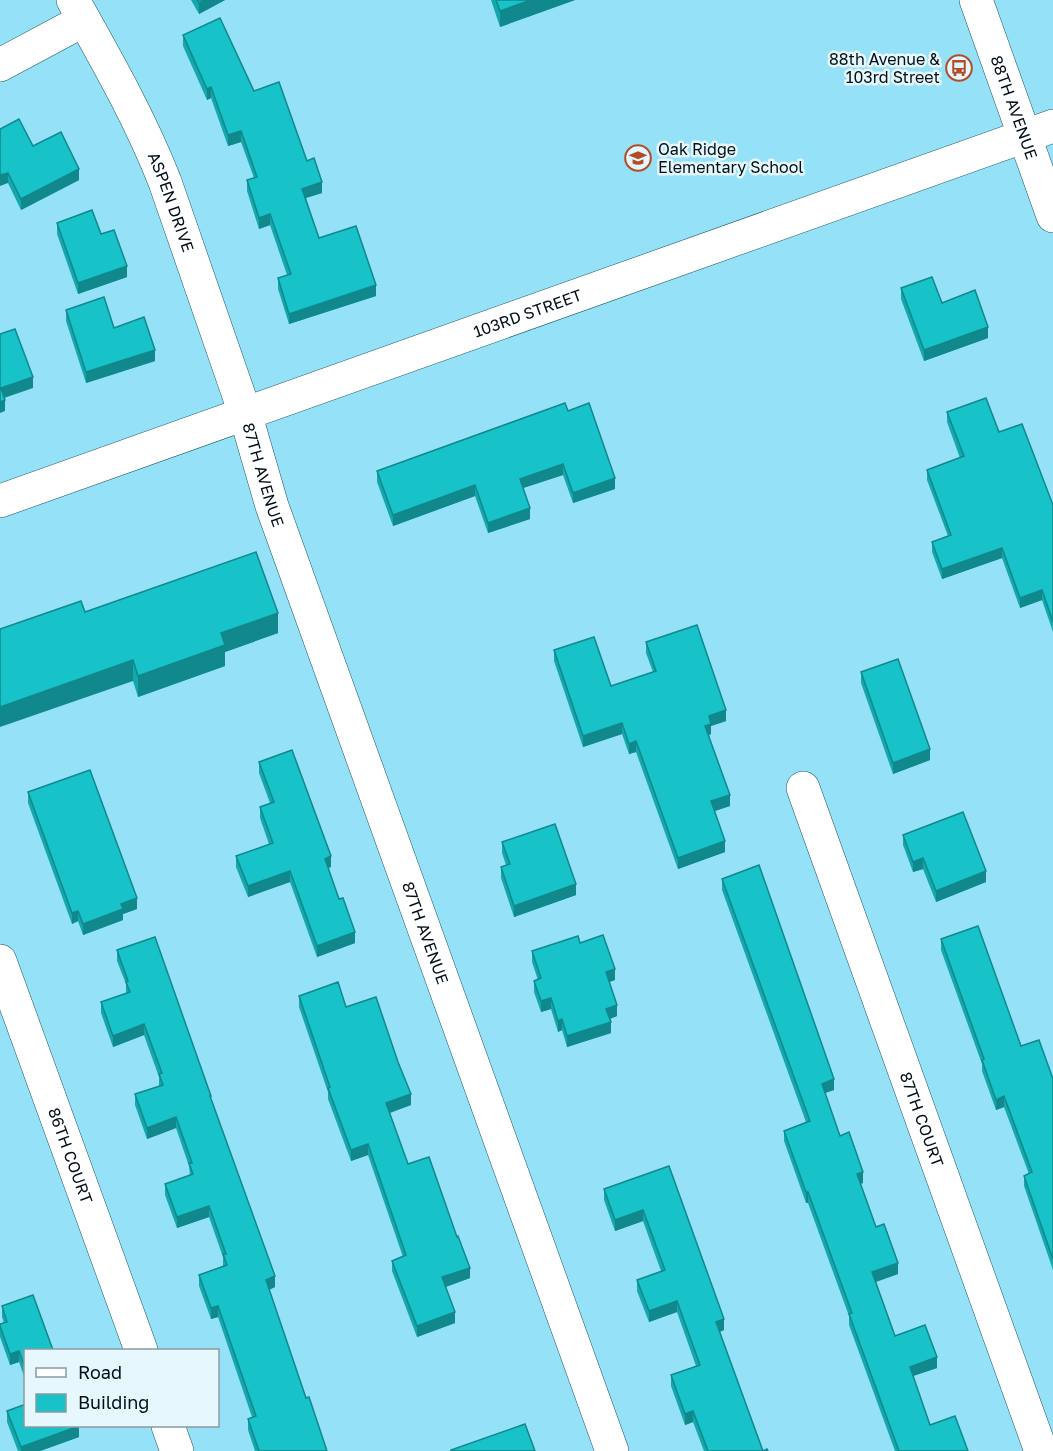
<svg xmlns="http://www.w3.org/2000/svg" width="1053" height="1451" font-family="'Golos Text',sans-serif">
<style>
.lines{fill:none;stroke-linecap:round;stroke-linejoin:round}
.minor-casing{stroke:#1f5665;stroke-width:34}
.minor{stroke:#fff;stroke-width:33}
.wall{fill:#14a7ac}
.shaded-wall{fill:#10888c}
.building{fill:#17c2c8;stroke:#10888c;stroke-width:1.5}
.labels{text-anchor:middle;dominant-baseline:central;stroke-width:5;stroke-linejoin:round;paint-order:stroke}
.poi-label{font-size:16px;fill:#000f15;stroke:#e6f8fd;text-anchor:end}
.street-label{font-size:16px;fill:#000f15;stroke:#e6f8fd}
</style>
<rect width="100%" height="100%" fill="#94e1f8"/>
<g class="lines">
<!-- minor casing -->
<g class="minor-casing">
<g id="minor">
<path id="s1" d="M73,0C106,59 140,118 165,182L245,413L272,506L612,1451"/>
<path id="s2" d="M976,0L1053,216"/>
<path d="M0,65L84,20"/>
<path id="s3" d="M0,501L1053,126"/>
<path id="s4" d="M803,788L1041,1451"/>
<path id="s5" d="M0,961L141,1350"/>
<path d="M168,1426L177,1451"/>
</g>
</g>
<!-- minor -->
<use href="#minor" class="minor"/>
</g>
<!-- wall -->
<g class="wall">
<path d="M191,0H225L199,14Z"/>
<path d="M491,0H575L500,27Z"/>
<path d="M183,35L254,91L307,161L322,193L306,198L319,238L376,296L289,324L278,289V278L287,275L270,225L259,229L247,191V180L254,178L241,142L228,146L211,98L207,100L183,46Z"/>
<path d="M0,129L33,146L79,180L21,210L8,183Z"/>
<path d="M57,223L101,234L127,277L78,294L57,234Z"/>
<path d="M901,288L942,303L988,338L924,361L901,299Z"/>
<path d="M66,310L114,328L155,361L86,383L66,321Z"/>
<path d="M568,411L615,489L573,503L563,475L523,488L530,519L488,533L475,496L393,526L377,482V471Z"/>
<path d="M947,412L999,432L1053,505V632L1042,600L1020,608L1002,558L942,579L932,552V542L948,536L927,480V470L960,458L947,422Z"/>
<path d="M85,612L278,633L225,652V666L138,697L133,681Z"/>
<path d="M646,642L726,721L711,726V734L709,735L730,806L715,811L725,852L678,869L636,752L629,754L622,734L583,747L554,661V650L611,686L653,672L646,653Z"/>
<path d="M861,672L930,760L893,774L861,683Z"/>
<path d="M259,762L331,867L328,868L355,943L317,957L290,882L248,897L236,867V856L269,844L260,818V807L270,803L259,773Z"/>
<path d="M28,792L137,909L123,914V920L83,935L78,921L72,924L28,803Z"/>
<path d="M903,835L986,882L936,902L923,869L913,872L903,845Z"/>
<path d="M502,842L576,895L514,917L501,878V867L506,865L502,853Z"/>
<path d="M722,879L834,1090L825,1093L840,1136L863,1183L860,1184L876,1227L898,1274L876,1282L895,1336L937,1368L913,1376L930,1425L968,1451H895L849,1325V1316L808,1203H806L784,1141V1131L806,1122L722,890Z"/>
<path d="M941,939L1021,1046L1053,1079V1270L1024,1186V1176L1029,1174L1004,1107L996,1110L982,1071V1064L941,950Z"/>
<path d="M580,943L615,980L609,982L617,1016L610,1019L611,1033L567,1047L562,1030L558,1032L551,1009L541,1012L534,992V981L538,980L532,962V951Z"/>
<path d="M117,950L211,1100L275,1287L269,1290L306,1398L327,1451H255L248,1430V1419L252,1417L218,1317L211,1319L199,1286V1275L223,1266V1257L209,1217L177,1228L165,1195V1184L190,1175L189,1166L176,1128L147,1139L135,1105V1094L159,1086V1077L144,1035L113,1047L101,1013V1002L126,994V984L117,961Z"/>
<path d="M299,996L346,1007L411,1105L390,1113L408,1164L470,1278L446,1287L455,1323L417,1337L392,1271V1261L403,1257L368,1155L351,1161L328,1099V1092L299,1007Z"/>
<path d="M669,1166L724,1330L720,1332L763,1451H768H704L693,1422L685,1425L671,1386V1375L696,1366L677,1312L649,1322L637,1291V1280L661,1271L643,1221L615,1231L604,1200V1189Z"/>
<path d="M2,1306L26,1350V1382L19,1362L10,1365L0,1337V1324L4,1323L2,1317Z"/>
<path d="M7,1411L79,1437L40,1451H18L7,1422Z"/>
</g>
<!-- shaded-wall -->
<g class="shaded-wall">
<path d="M205,0H225L199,14V3Z"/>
<path d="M531,0H575L500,27V11Z"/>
<path d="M211,87V98L207,100V89Z"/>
<path d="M241,131V142L228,146V135Z"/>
<path d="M79,169V180L21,210V199Z"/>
<path d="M8,173V183L0,186V175Z"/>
<path d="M322,182V193L302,199V189Z"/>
<path d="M270,214V225L259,229V218Z"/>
<path d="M127,266V277L78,294V283Z"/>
<path d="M376,285V296L289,324V314Z"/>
<path d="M988,327V338L924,361V350Z"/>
<path d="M155,350V361L86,383V372Z"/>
<path d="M33,377V388L1,399V388Z"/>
<path d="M5,400V411L0,413V402Z"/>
<path d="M563,464V475L520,489V479Z"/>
<path d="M615,478V489L573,503V493Z"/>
<path d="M475,485V496L393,526V515Z"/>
<path d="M530,508V519L488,533V523Z"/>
<path d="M1002,548V558L942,579V569Z"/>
<path d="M1042,590V600L1020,608V598Z"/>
<path d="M278,613V633L225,652V666L138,697V676L221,633Z"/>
<path d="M133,660V681L0,727V707Z"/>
<path d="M726,710V721L711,726V734L705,737V726L709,716Z"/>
<path d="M622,723V734L583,747V736Z"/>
<path d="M636,741V752L629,754V744Z"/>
<path d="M930,749V760L893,774V763Z"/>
<path d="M730,795V806L711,812V801Z"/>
<path d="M725,841V852L678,869V858Z"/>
<path d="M331,856V867L325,869V859Z"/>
<path d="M923,858V869L913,872V862Z"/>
<path d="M290,871V882L248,897V886Z"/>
<path d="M986,871V882L936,902V891Z"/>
<path d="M576,884V895L514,917V906Z"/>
<path d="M137,898V909L123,914V920L83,935V924L121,904Z"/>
<path d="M78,911V921L72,924V913Z"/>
<path d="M355,932V943L317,957V946Z"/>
<path d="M615,969V980L606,983V972Z"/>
<path d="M551,998V1009L541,1012V1001Z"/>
<path d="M617,1005V1016L606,1020V1009Z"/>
<path d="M562,1019V1030L558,1032V1021Z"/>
<path d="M611,1022V1033L567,1047V1036Z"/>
<path d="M144,1024V1035L113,1047V1036Z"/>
<path d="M834,1079V1090L822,1094V1084Z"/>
<path d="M411,1094V1105L386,1114V1103Z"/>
<path d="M1004,1096V1107L996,1110V1100Z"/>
<path d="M176,1117V1128L147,1139V1128Z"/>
<path d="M368,1144V1155L351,1161V1150Z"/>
<path d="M863,1172V1183L857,1185V1174Z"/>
<rect x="806" y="1192" width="2" height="11"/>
<path d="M209,1206V1217L177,1228V1217Z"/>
<path d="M643,1210V1221L615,1231V1220Z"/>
<path d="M898,1263V1274L872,1283V1272Z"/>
<path d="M470,1268V1278L442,1288V1277Z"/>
<path d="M275,1276V1287L266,1291V1280Z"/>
<path d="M677,1301V1312L649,1322V1311Z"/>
<path d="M218,1306V1317L211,1319V1308Z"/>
<path d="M455,1312V1323L417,1337V1326Z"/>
<path d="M724,1319V1330L716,1333V1322Z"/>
<path d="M19,1351V1362L10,1365V1354Z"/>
<path d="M937,1357V1368L910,1377V1367Z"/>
<path d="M693,1411V1422L685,1425V1414Z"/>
<path d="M79,1426V1437L40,1451H21V1447Z"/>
</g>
<!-- building -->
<g class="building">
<path d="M197,0H205L199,3Z"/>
<path d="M496,0H531L500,11Z"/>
<path d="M220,18L254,91L279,82L307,161L314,158L322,182L302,189L319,238L356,226L376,285L289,314L278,278L291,274L270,214L259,218L247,180L257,177L241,131L228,135L211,87L207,89L183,35Z"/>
<path d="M19,119L33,146L61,132L79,169L21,199L8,173L0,175V129Z"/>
<path d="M92,210L101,234L114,230L127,266L78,283L57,223Z"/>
<path d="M932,277L942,303L975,290L988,327L924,350L901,288Z"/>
<path d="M104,297L114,328L144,317L155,350L86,372L66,310Z"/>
<path d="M15,329L33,377L1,388L5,400L0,402V334Z"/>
<path d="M986,398L999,432L1022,424L1053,505V622L1042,590L1020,598L1002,548L942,569L932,542L951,535L927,470L964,456L947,412Z"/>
<path d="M565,403L568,411L589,403L615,478L573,493L563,464L520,479L530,508L488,523L475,485L393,515L377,471Z"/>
<path d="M256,552L278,613L221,633L225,645L138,676L133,660L0,707V629L81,601L85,612Z"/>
<path d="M697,625L726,710L709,716L711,724L705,726L730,795L711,801L725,841L678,858L636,741L629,744L622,723L583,736L554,650L594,637L611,686L656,671L646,642Z"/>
<path d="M898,659L930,749L893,763L861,672Z"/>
<path d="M292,750L331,856L325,859L339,899L343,898L355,932L317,946L290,871L248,886L236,856L273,843L260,807L274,802L259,762Z"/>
<path d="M90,770L137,898L121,904L123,909L83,924L78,911L72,913L28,792Z"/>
<path d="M963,812L986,871L936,891L923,858L913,862L903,835Z"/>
<path d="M555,824L576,884L514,906L501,867L510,864L502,842Z"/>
<path d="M759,865L834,1079L822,1084L840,1136L849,1132L863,1172L857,1174L876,1227L884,1224L898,1263L872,1272L895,1336L925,1325L937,1357L910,1367L930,1425L955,1416L968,1451H899L849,1314L852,1313L808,1192H806L784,1131L810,1121L722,879Z"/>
<path d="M978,926L1021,1046L1039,1040L1053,1079V1259L1024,1176L1032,1172L1004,1096L996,1100L982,1060L984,1059L941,939Z"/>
<path d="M603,935L615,969L606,972L617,1005L606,1009L611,1022L567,1036L562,1019L558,1021L551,998L541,1001L534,981L541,978L532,951L578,936L580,943Z"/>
<path d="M155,937L211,1096H210L275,1276L266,1280L306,1398L309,1397L327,1451H259L248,1419L256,1416L218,1306L211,1308L199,1275L227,1265L223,1254H226L209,1206L177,1217L165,1184L193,1174L189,1163H192L176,1117L147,1128L135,1094L163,1085L159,1074L162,1073L144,1024L113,1036L101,1002L130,992L126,982L128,981L117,950Z"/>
<path d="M338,982L346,1007L376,997L398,1062L411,1094L386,1103L408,1164L429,1157L457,1237L458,1236L470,1268L442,1277L455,1312L417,1326L392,1261L406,1255L368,1144L351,1150L328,1088L330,1087L299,996Z"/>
<path d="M669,1166L724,1319L716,1322L763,1451L767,1449L768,1451H708L693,1411L685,1414L671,1375L700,1365L677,1301L649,1311L637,1280L665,1270L643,1210L615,1220L604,1189Z"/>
<path d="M33,1295L53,1350H26V1371L19,1351L10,1354L0,1326V1324L7,1322L2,1306Z"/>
<path d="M26,1404V1425L79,1426L21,1447L7,1411Z"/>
<path d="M525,1424L535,1451H451V1450Z"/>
</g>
<!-- icons -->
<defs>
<g id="bus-ring" transform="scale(1.35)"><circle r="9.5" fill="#e6f8fd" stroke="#b34b28" stroke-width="1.5"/><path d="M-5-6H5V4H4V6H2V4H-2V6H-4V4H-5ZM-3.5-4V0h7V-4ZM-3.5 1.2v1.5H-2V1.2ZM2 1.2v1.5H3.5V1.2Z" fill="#b34b28"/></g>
<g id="school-ring" transform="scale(1.35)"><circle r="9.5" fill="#e6f8fd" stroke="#b34b28" stroke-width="1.5"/><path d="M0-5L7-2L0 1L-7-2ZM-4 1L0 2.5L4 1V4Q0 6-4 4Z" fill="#b34b28"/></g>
</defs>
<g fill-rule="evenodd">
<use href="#bus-ring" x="959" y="68"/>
<use href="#school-ring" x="638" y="158"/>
</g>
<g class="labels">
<!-- poi labels -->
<g class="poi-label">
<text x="940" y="59">88th Avenue &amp;<tspan x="940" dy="18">103rd Street</tspan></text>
<text x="658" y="149" text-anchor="start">Oak Ridge<tspan x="658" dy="18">Elementary School</tspan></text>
</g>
<!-- street labels -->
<g class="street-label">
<text stroke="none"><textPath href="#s2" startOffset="114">88TH AVENUE</textPath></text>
<text stroke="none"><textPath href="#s1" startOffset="225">ASPEN DRIVE</textPath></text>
<text stroke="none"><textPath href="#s3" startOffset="560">103RD STREET</textPath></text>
<text stroke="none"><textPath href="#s1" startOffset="513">87TH AVENUE</textPath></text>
<text stroke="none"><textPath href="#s1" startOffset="999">87TH AVENUE</textPath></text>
<text stroke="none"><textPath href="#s4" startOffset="352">87TH COURT</textPath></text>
<text stroke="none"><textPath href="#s5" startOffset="207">86TH COURT</textPath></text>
</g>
</g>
<!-- legend -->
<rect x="24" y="1349" width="195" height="78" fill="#e6f8fd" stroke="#8a9ba0" stroke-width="1.5"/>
<rect x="36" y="1368" width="30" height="9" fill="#ffffff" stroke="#8a9ba0" stroke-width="1.5"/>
<text x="78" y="1379" font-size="18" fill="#000f15">Road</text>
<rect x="36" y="1394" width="30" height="18" fill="#17c2c8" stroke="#8a9ba0" stroke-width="1.5"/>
<text x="78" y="1409" font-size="18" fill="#000f15">Building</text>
</svg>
